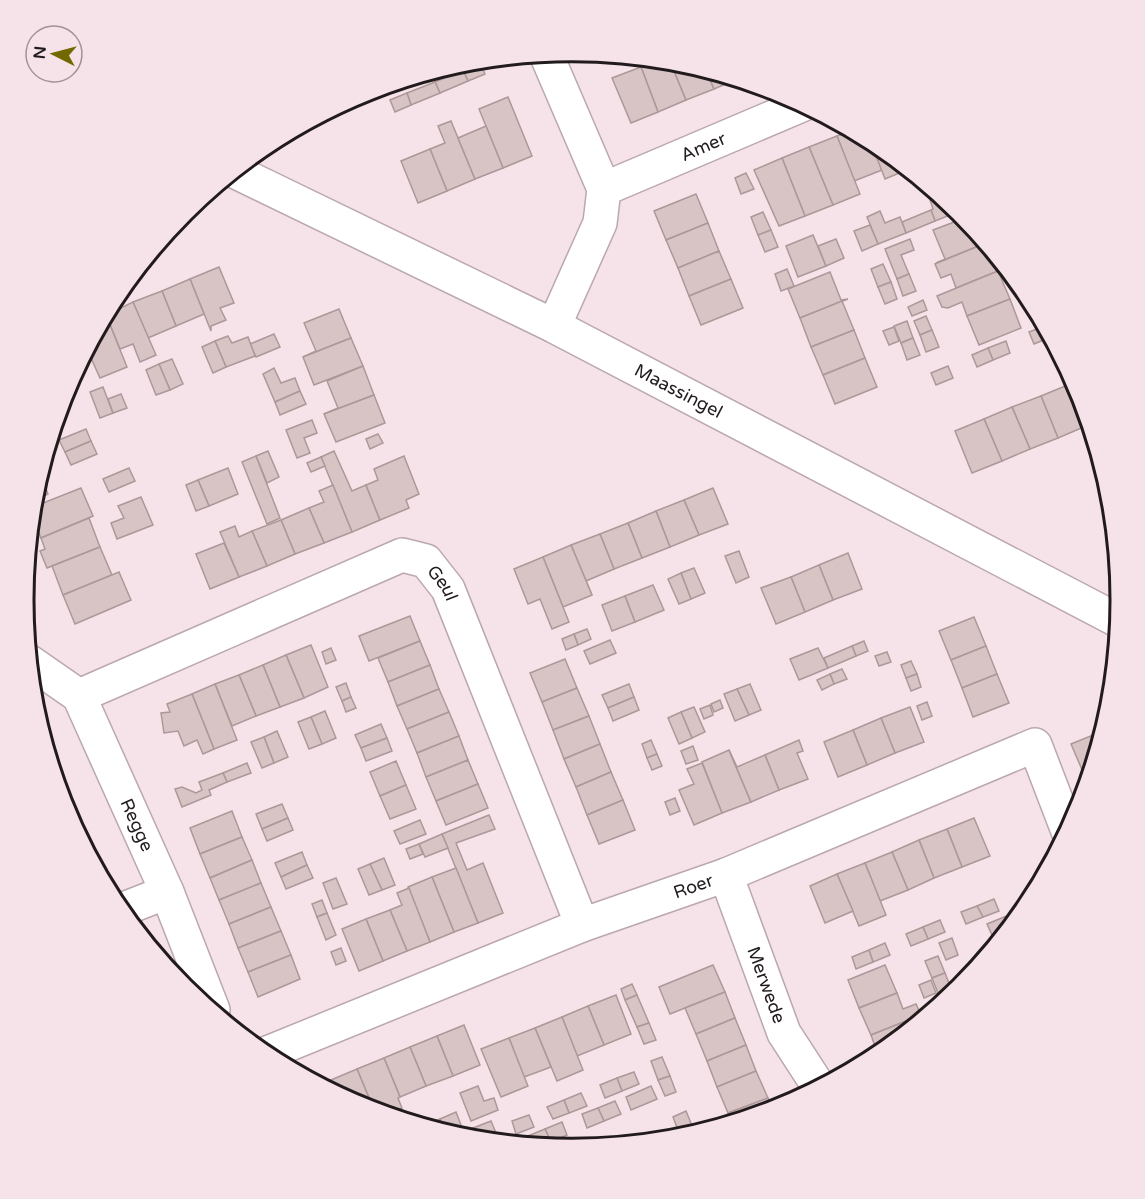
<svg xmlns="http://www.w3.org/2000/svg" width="1145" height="1199" font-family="'Varela Round',sans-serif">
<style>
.building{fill:#d9c4c5;stroke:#ac9898;stroke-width:1.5}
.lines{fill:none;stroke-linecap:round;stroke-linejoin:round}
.minor-casing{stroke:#bba8af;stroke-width:36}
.minor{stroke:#fff;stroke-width:33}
.labels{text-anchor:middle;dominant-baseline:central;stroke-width:5;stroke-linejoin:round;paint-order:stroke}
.street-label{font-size:18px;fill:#221b1d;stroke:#f6e2e9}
.rim{fill:none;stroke:#221b1d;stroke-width:3}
</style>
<rect width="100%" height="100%" fill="#f6e2e9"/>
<!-- building -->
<g class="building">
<path d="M658,59L670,61L686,100L658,112L641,67Z"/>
<path d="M670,61L706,70L714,89L686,100Z"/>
<path d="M480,63L485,74L468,81L463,70Z"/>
<path d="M641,67L658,112L631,123L612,78Z"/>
<path d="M463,70L468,81L440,93L435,82Z"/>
<path d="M706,70L738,79L714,89Z"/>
<path d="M399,82L401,87L392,91L389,85Z"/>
<path d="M435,82L440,93L411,105L407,93Z"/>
<path d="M407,93L411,105L395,112L390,100Z"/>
<path d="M508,97L532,156L503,168L479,109Z"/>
<path d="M451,121L475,179L447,191L430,149L445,143L438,126Z"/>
<path d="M486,126L503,168L475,179L458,138Z"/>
<path d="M852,130L870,140L882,170L854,181L837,136Z"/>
<path d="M837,136L860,194L833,205L809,147Z"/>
<path d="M870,140L878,144L909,169L885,179Z"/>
<path d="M809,147L833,205L805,216L782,158Z"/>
<path d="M430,149L447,191L418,203L401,161Z"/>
<path d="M782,158L805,216L779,226L754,170Z"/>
<path d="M746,173L754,189L741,194L735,178Z"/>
<path d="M696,194L708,223L666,240L654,211Z"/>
<path d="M940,195L960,211L935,221L931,210L933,209L930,200Z"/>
<path d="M931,210L935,221L906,233L902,222Z"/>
<path d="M880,211L885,223L900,217L906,233L878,244L867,217Z"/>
<path d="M763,212L771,230L758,235L751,217Z"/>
<path d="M965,218L986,243L936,263L945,259L933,230Z"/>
<path d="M708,223L719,251L678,268L666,240Z"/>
<path d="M870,225L878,244L862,251L854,231Z"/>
<path d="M771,230L778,247L765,252L758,235Z"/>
<path d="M813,235L826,266L798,277L786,246Z"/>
<path d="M836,239L844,258L826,266L818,246Z"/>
<path d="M910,239L914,250L901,255L909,274L897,279L885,249Z"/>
<path d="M986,243L998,271L956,288L951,274L941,278L935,264Z"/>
<path d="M719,251L731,279L689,296L678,268Z"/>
<path d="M883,264L891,282L878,287L871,269Z"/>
<path d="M219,267L234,303L220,308L226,320L211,326V331L190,279Z"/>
<path d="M787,269L794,286L781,291L775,274Z"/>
<path d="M998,271L1010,299L967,316L962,302L948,308L942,307L937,296Z"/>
<path d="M830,272L841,300L848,299L800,318L788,289Z"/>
<path d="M909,274L916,291L903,296L897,279Z"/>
<path d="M190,279L204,314L176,326L162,291Z"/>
<path d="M731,279L743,308L701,325L689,296Z"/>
<path d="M891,282L897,299L885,304L878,287Z"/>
<path d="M162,291L176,326L148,338L133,302Z"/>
<path d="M1010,299L1021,328L979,345L967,316Z"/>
<path d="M923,300L927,310L912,316L908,307Z"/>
<path d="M842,301L854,330L811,347L800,318Z"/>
<path d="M133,302L156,355L140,362L133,344L120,349L106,315Z"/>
<path d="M339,309L351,338L303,357L316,351L304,323Z"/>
<path d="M106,315L127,367L100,378L87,349Z"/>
<path d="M926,316L932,330L920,335L914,321Z"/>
<path d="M907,321L913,338L901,343L894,326Z"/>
<path d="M1045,326L1051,337L1034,344L1029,332Z"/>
<path d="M894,327L899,341L889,345L883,331Z"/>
<path d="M854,330L865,358L823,375L811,347Z"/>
<path d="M932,330L939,347L926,352L920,335Z"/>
<path d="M274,334L280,347L256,357L250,344Z"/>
<path d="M228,336L232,343L248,337L255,356L226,367L215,341Z"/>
<path d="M351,338L363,366L314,385L303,357Z"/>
<path d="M913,338L920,355L907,360L901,343Z"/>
<path d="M215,341L226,367L213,373L202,347Z"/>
<path d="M1006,341L1010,353L993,360L988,348Z"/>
<path d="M988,348L993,360L977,367L972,355Z"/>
<path d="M87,349L92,360L79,365Z"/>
<path d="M865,358L877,387L835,404L823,375Z"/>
<path d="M172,359L183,384L170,390L159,364Z"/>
<path d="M159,364L170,390L156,395L146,370Z"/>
<path d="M363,366L374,395L324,414L338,408L327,381Z"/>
<path d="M948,366L953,378L936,385L931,373Z"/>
<path d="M274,368L281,383L295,378L300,391L275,402L263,374Z"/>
<path d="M1070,384L1086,426L1058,438L1041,396Z"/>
<path d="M103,387L113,413L100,418L90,392Z"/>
<path d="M300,391L306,404L280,415L275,402Z"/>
<path d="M121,394L127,408L113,413L108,399Z"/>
<path d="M374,395L385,423L336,442L324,414Z"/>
<path d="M1041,396L1058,438L1030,449L1012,407Z"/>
<path d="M1012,407L1030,449L1002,461L984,419Z"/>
<path d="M984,419L1002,461L972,473L955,431Z"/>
<path d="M312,420L317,433L304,438L310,453L297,458L286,430Z"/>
<path d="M86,429L91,441L65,452L59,440Z"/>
<path d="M378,434L383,443L370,449L366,439Z"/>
<path d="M91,441L97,454L71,465L65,452Z"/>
<path d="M268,451L279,477L267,483L256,456Z"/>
<path d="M334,451L352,491L366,485L380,520L352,532L321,457Z"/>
<path d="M256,456L280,518L267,524L242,462Z"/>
<path d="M404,456L419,494L406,500L409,508L380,520L366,485L378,480L374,469Z"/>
<path d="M321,457L325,466L311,472L307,463Z"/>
<path d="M129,468L135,481L109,492L103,479Z"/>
<path d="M228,468L238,494L209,506L198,480Z"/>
<path d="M40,474L48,494L34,500L35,492Z"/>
<path d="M198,480L209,506L196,511L186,485Z"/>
<path d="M333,485L352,532L324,543L309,508L324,502L319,491Z"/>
<path d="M81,488L93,516L41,538L32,517L33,507Z"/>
<path d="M713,488L728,524L699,535L684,500Z"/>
<path d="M141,497L153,525L117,539L111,523L124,518L118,506Z"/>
<path d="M684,500L699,535L670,547L656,511Z"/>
<path d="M309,508L324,543L295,554L281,520Z"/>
<path d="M656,511L670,547L642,558L628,523Z"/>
<path d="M89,518L100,547L47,568L40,551L45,549L41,538Z"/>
<path d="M281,520L295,554L267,566L252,531Z"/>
<path d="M628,523L642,558L614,569L600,534Z"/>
<path d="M235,526L239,537L252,531L267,566L239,577L220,532Z"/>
<path d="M600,534L614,569L586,581L592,595L571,545Z"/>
<path d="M224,543L239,577L210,589L196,554Z"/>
<path d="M571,545L592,595L563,607L543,557Z"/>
<path d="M100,547L112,575L63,595L52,566Z"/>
<path d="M739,551L749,577L736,583L725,556Z"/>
<path d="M848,553L862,589L833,600L819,565Z"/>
<path d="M543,557L569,622L552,629L540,599L528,604L514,569Z"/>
<path d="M819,565L833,600L805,612L791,577Z"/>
<path d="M694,568L705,593L691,599L681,573Z"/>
<path d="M119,572L131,600L75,624L63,595Z"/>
<path d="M681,573L691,599L679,604L668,579Z"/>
<path d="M791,577L805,612L776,624L761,588Z"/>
<path d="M653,585L664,610L635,622L625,596Z"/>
<path d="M625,596L635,622L612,631L602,605Z"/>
<path d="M410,616L420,641L369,661L359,636Z"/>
<path d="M974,617L986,646L951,660L939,631Z"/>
<path d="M587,629L591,639L578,645L574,634Z"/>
<path d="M574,634L578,645L566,650L562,639Z"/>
<path d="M610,640L616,653L590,664L584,651Z"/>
<path d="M420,641L430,665L388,682L378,658Z"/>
<path d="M864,641L868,651L856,656L852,646Z"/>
<path d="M311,645L328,687L304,698L286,655Z"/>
<path d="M852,646L856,656L828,668L824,658Z"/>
<path d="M986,646L997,674L962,688L951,660Z"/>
<path d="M331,648L336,660L326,664L322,652Z"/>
<path d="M818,648L828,668L799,680L790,659Z"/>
<path d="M887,652L891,662L879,666L875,656Z"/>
<path d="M286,655L304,698L280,707L263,665Z"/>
<path d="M565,659L577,688L542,702L530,673Z"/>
<path d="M911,661L917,674L906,678L901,665Z"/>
<path d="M263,665L280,707L256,716L239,675Z"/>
<path d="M430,665L439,689L397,706L388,682Z"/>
<path d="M842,669L847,679L834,684L830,674Z"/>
<path d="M830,674L834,684L822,690L817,680Z"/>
<path d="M917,674L921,687L911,691L906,678Z"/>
<path d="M997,674L1009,703L973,717L962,688Z"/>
<path d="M239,675L256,716L232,726L215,684Z"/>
<path d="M346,683L351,697L342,701L336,687Z"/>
<path d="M215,684L237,740L214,749L192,694Z"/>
<path d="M629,684L634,697L608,708L602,695Z"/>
<path d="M750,684L761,710L749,715L737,689Z"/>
<path d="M577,688L589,716L553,730L542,702Z"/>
<path d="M439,689L449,712L407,729L397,706Z"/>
<path d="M737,689L749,715L735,721L724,694Z"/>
<path d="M192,694L214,749L203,754L197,740L184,746L178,731L164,733L161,713L170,712L167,704Z"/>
<path d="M351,697L356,708L346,712L342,701Z"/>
<path d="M634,697L639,710L613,721L608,708Z"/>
<path d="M720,700L723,708L714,712L711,704Z"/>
<path d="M927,702L932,716L922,720L917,706Z"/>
<path d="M710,705L713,715L704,719L700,709Z"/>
<path d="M694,707L705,732L692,738L681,712Z"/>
<path d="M910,707L924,742L895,753L881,718Z"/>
<path d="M325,711L336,738L322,744L311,717Z"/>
<path d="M449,712L459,736L417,753L407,729Z"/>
<path d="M681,712L692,738L679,744L668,718Z"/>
<path d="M589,716L600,744L564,759L553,730Z"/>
<path d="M311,717L322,744L309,749L298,722Z"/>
<path d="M881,718L895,753L867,765L853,730Z"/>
<path d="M381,724L387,738L361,748L355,735Z"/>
<path d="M853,730L867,765L838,777L824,742Z"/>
<path d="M277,731L288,757L274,763L264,737Z"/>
<path d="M1103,731L1092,768L1083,772L1071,744Z"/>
<path d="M459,736L468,760L426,777L417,753Z"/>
<path d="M264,737L274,763L262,768L251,742Z"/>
<path d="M387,738L392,751L366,761L361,748Z"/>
<path d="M651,740L657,754L647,758L642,744Z"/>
<path d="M799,740L803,751L797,753L808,779L779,790L765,755Z"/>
<path d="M600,744L611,772L576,787L564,759Z"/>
<path d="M693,746L698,760L686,764L681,751Z"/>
<path d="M729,750L751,802L722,813L702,762Z"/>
<path d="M729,750L737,767L765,755L779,790L751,802Z"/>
<path d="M657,754L662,766L652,770L647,758Z"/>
<path d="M468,760L478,784L436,801L426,777Z"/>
<path d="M396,761L406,785L380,796L370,772Z"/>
<path d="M247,763L251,773L227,782L223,773Z"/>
<path d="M702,763L722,813L694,825L679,790L694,784L687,769Z"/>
<path d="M1092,768L1087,783L1083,772Z"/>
<path d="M611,772L623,800L587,815L576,787Z"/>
<path d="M223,773L227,782L209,790L211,795L182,807L175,789L182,787L196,793L202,790L199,782Z"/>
<path d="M478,784L488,808L446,825L436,801Z"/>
<path d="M406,785L416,809L390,819L380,796Z"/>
<path d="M675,798L680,811L670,815L665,802Z"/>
<path d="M623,800L635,830L599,844L587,815Z"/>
<path d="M282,804L288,818L262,829L256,814Z"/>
<path d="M232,811L242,837L200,854L190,828Z"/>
<path d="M489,815L495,829L456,843L467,870L483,863L503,913L478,923L442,834Z"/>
<path d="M288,818L293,830L267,841L262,829Z"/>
<path d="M974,818L990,856L962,867L947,829Z"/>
<path d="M420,820L426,834L400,844L394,831Z"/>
<path d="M947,829L962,867L934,878L919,840Z"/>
<path d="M442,834L448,848L425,857L419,844Z"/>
<path d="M242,837L252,860L210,878L200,854Z"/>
<path d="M919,840L934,878L908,890L892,852Z"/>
<path d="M419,844L423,854L410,859L406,849Z"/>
<path d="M302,852L307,865L281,877L275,863Z"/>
<path d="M892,852L908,890L880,901L865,863Z"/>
<path d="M384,858L395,885L382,890L370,864Z"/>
<path d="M252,860L261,883L219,900L210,878Z"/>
<path d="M865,863L886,915L859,926L837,874Z"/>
<path d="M370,864L382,890L369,895L358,869Z"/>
<path d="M307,865L313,878L286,889L281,877Z"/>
<path d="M456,868L478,923L454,932L432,877Z"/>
<path d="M837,874L853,911L825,923L810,886Z"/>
<path d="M432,877L454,932L430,942L408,887Z"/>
<path d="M336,878L347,904L333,909L323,883Z"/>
<path d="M261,883L271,907L229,924L219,900Z"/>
<path d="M409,888L430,942L407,951L390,910L402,905L397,893Z"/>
<path d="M994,899L999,911L983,917L977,906Z"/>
<path d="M322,900L327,913L317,917L312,904Z"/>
<path d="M977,906L983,917L966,924L961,912Z"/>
<path d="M271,907L281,931L238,948L229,924Z"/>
<path d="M1024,909L996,944L987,924Z"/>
<path d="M390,910L407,951L383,961L366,919Z"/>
<path d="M327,913L336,935L326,940L317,917Z"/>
<path d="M366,919L383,961L359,971L342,929Z"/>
<path d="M940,920L945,932L928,939L923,927Z"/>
<path d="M923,927L928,939L911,946L906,934Z"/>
<path d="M281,931L291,955L248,972L238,948Z"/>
<path d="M952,938L958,955L946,960L939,943Z"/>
<path d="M885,943L890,955L873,962L869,950Z"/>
<path d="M341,948L346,961L336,965L331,952Z"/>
<path d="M869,950L873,962L856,969L852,957Z"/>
<path d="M291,955L300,979L258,997L248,972Z"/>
<path d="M938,956L945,973L932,978L925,961Z"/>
<path d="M713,965L725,992L670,1014L659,987Z"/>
<path d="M885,965L897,993L859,1008L848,980Z"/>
<path d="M945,973L953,993L942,1003L932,978Z"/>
<path d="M967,977L968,978L958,989L955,981Z"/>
<path d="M931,980L936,993L924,998L919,985Z"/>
<path d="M632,984L637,995L625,1000L621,989Z"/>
<path d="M725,992L735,1018L696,1034L685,1008Z"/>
<path d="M897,993L903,1009L916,1004L921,1015L871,1035L859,1008Z"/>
<path d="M616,995L631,1034L604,1045L588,1006Z"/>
<path d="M637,995L649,1023L637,1027L625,1000Z"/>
<path d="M588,1006L604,1045L577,1056L562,1017Z"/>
<path d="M924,1014L925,1016L878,1055L871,1035Z"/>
<path d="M562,1017L583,1070L557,1081L535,1028Z"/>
<path d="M735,1018L746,1045L707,1061L696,1034Z"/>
<path d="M649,1023L656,1040L644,1044L637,1027Z"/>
<path d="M464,1025L480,1065L453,1076L437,1036Z"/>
<path d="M535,1028L551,1067L524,1077L509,1038Z"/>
<path d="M437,1036L453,1076L426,1086L410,1047Z"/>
<path d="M509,1038L528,1086L501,1097L481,1049Z"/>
<path d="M746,1045L756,1071L717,1087L707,1061Z"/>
<path d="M410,1047L426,1086L400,1097L384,1058Z"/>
<path d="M662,1057L670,1076L658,1080L651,1061Z"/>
<path d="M384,1058L400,1097L398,1098L402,1108L387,1114L374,1110L357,1069Z"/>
<path d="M357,1069L374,1110L362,1106L336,1092L331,1080Z"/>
<path d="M756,1071L768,1098L728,1113L717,1087Z"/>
<path d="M634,1072L639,1084L622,1091L617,1078Z"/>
<path d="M670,1076L676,1092L665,1096L658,1080Z"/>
<path d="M617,1078L622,1091L605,1098L600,1085Z"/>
<path d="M331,1080L336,1092L321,1084Z"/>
<path d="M478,1086L484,1101L494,1098L498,1110L471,1121L460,1093Z"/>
<path d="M651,1086L657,1099L631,1110L626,1097Z"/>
<path d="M581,1093L587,1106L569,1113L564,1100Z"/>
<path d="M768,1098L772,1109L731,1122L728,1113Z"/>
<path d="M564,1100L569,1113L553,1119L547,1107Z"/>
<path d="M615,1101L621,1114L604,1121L598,1108Z"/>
<path d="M598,1108L604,1121L587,1128L582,1114Z"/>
<path d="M686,1111L693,1128L679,1133L673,1117Z"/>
<path d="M456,1112L461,1125L444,1131L440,1119Z"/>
<path d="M529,1115L534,1127L516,1134L512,1121Z"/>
<path d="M440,1119L444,1131L425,1125Z"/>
<path d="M491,1121L496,1133L478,1139L473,1128Z"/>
<path d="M562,1122L567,1135L551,1142L545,1129Z"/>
<path d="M473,1128L478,1139L458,1135V1134Z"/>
<path d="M693,1128L695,1133L681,1137L679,1133Z"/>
<path d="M545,1129L551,1142L543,1145L532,1144L528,1136Z"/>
<path d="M671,1133L673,1138L652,1140Z"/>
</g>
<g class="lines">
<!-- minor casing -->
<g class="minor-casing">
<g id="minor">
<path d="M546,54L604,189L600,223L554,326"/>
<path id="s1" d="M234,171L554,326L1119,621"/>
<path id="s2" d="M604,189L804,104"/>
<path id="s3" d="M30,662L79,696L167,892L213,1010"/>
<path id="s4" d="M79,696L402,555L426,561L448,589L582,925"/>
<path id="s5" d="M726,875L784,1033L819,1087"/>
<path d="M121,910L167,892"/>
<path id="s6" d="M265,1054L582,925L726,875L1035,745L1068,831"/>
</g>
</g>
<!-- minor -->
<use href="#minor" class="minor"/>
</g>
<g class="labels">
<!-- street labels -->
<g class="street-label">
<text stroke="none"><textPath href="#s2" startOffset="108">Amer</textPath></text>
<text stroke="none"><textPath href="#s1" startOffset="496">Maassingel</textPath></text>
<text stroke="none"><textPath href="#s4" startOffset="405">Geul</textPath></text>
<text stroke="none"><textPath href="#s3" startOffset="201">Regge</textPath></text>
<text stroke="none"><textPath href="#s6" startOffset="460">Roer</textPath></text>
<text stroke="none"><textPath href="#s5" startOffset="117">Merwede</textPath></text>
</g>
</g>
<!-- crop -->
<path d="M0 0H1145V1199H0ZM34 600a538 538 0 1 1 1076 0a538 538 0 1 1-1076 0Z" fill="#f6e2e9" fill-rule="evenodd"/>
<path class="rim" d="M34 600a538 538 0 1 1 1076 0a538 538 0 1 1-1076 0Z"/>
<!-- north arrow -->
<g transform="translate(54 54) rotate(276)"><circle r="28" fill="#f6e2e9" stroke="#a19297" stroke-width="1.5"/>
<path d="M0-4.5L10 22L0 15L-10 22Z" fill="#726800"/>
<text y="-9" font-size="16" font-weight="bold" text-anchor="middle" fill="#221b1d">N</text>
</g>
</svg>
